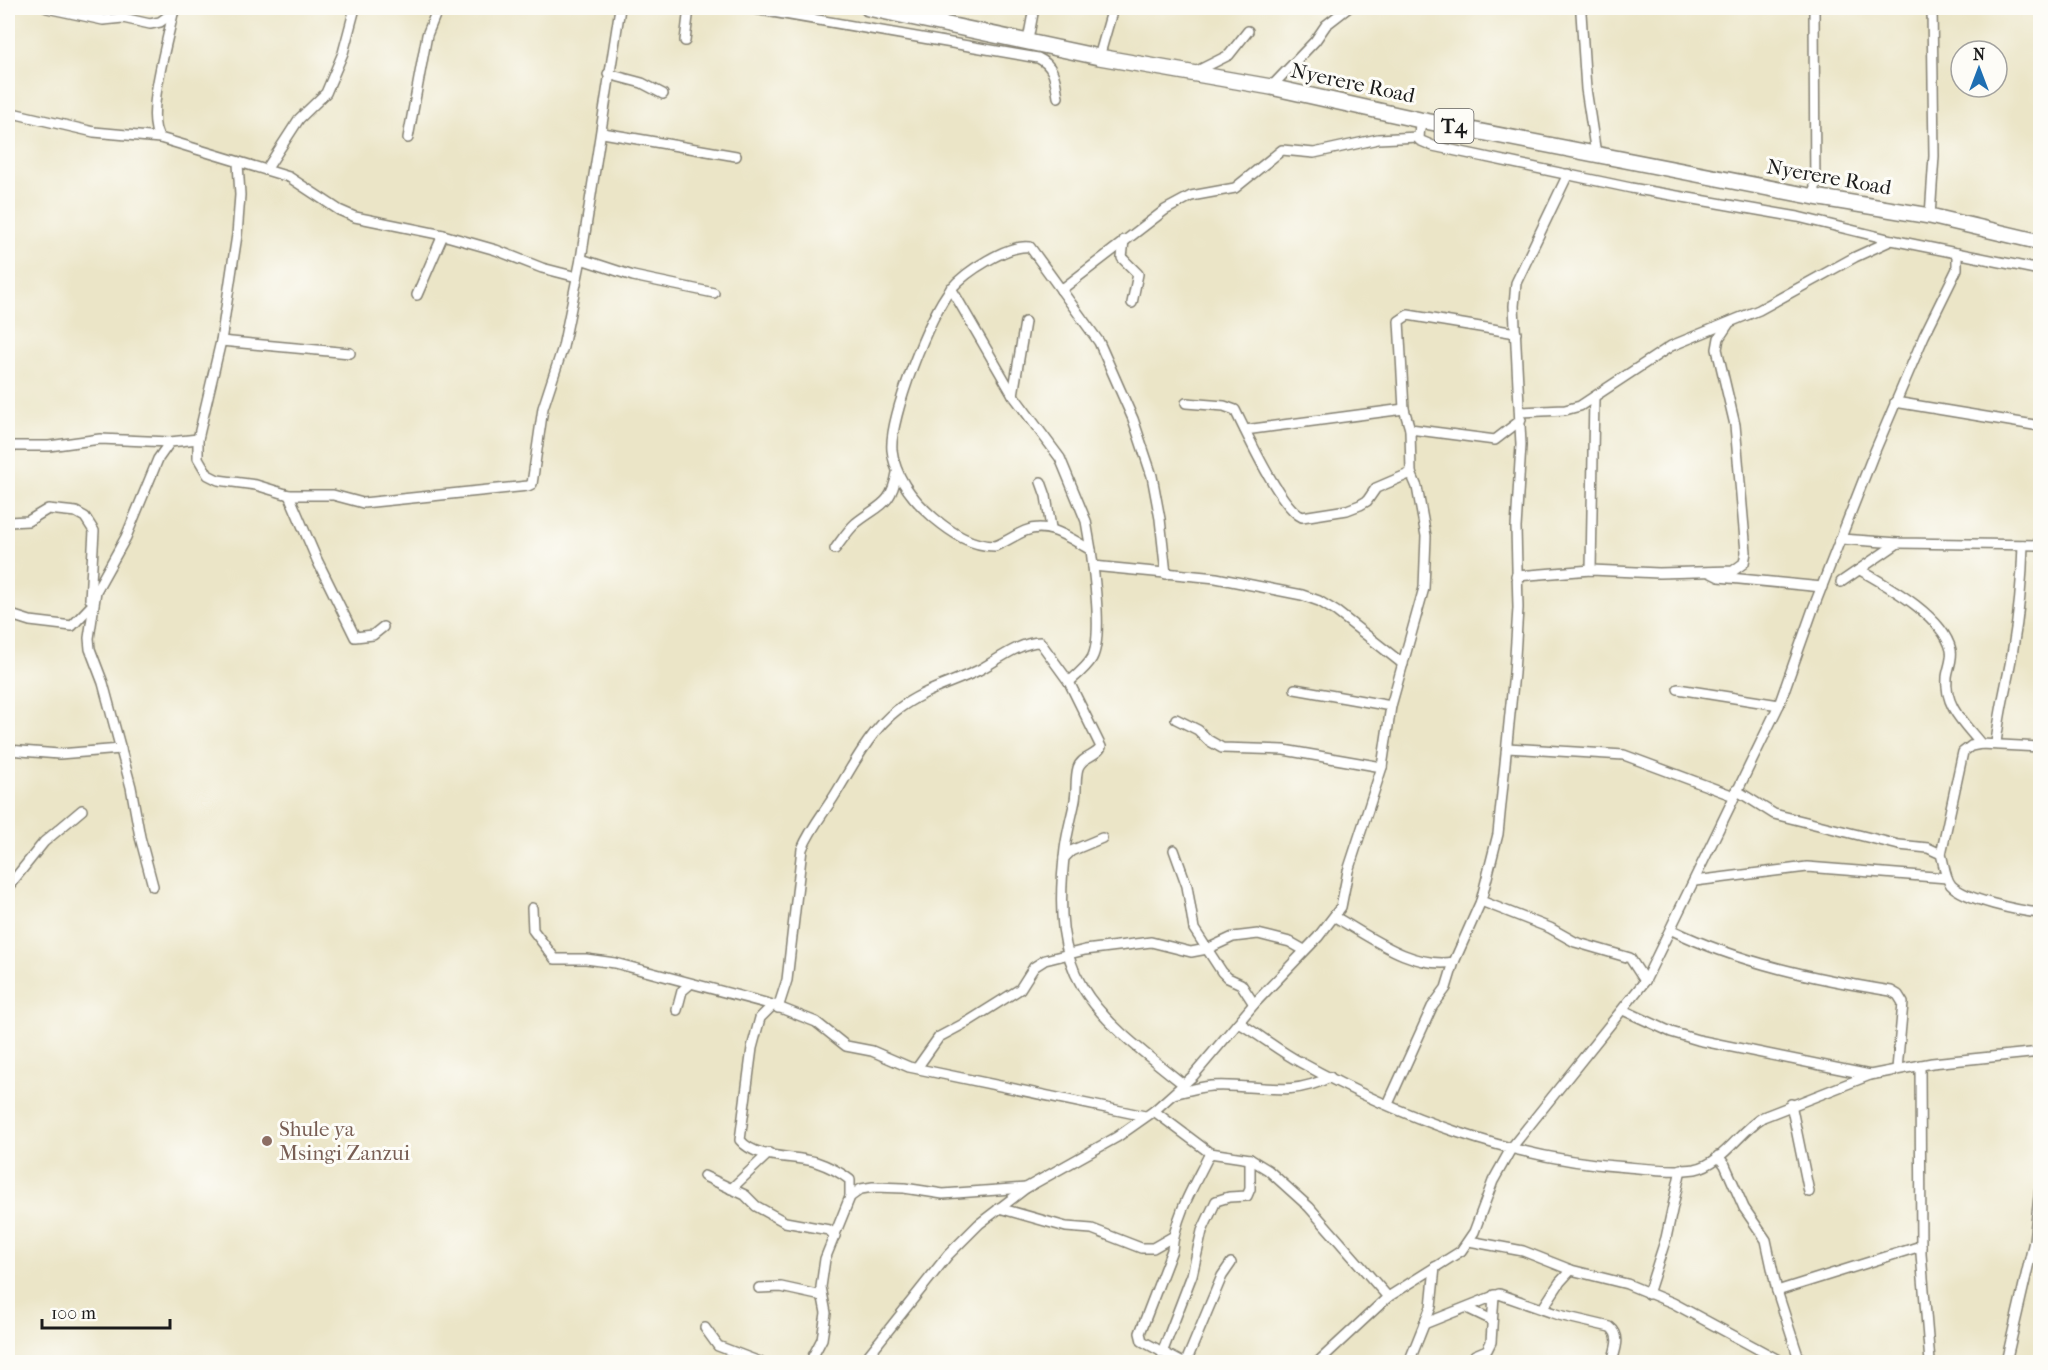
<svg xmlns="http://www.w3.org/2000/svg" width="2048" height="1370" font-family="'IM FELL French Canon',serif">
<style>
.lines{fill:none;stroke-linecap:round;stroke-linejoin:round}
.minor-casing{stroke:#848072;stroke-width:12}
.trunk-casing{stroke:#848072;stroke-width:18}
.minor{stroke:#fff;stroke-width:9}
.trunk{stroke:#fff;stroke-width:15}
.education-dot{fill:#8d6e63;stroke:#fdfcf7;stroke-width:2}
.labels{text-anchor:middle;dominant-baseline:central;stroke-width:6;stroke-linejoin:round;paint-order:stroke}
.shield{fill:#fdfcf7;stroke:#605f5e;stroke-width:1.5}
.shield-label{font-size:20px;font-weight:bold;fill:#1c1c1c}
.street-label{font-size:21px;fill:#1c1c1c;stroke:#fdfcf7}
.education-label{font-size:21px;fill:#785e54;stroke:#fdfcf7;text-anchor:start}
</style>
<rect width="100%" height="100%" fill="#fdfcf7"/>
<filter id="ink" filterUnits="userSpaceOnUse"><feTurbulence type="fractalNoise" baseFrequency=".0167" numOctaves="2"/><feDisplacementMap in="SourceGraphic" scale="12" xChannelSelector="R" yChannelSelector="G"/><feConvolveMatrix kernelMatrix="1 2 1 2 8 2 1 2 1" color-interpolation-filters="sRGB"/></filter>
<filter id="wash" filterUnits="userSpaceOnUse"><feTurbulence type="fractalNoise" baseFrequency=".008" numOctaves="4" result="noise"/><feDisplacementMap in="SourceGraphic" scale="24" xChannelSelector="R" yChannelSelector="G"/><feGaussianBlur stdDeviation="1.35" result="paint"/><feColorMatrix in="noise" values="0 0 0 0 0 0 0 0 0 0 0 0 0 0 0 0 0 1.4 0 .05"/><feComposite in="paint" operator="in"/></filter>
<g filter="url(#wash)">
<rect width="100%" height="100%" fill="#ebe5c7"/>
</g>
<g filter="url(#ink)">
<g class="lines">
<!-- minor casing -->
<g class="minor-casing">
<g id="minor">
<path d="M47,8L103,20L123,18L150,24L160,22L174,12"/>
<path d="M174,8C170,34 143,119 160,138L289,177L339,210L355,217L443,235L496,250L542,268L577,277"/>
<path d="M749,8L1038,58C1055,66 1055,80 1058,97"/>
<path d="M1814,8L1815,197"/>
<path d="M1581,13L1586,89L1596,154"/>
<path d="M1028,40L1034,8"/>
<path d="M685,41L689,8"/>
<path d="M1099,57L1113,8"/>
<path d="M1195,72L1229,55L1248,31"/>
<path d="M608,74L642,83L663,94"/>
<path d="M1271,87L1315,41L1326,25L1348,8"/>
<path d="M8,112L94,132L160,138"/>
<path d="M1420,120L1419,140L1433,146L1631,188L1798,217L1892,240L2040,270"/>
<path d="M603,133L736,156"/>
<path d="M408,138L427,35L438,8"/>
<path d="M238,163L240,195L237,235L221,341L198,439V458L208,475L218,480L256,485L289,495H333L363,503L528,486L532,484L543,408L563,347L581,259L620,8"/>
<path d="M266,170L299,119L326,93L343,53L355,8"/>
<path d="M1930,216L1934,156L1932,8"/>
<path d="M1124,240L1122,258L1138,274L1132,303"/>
<path d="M581,259L633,276L714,293"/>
<path d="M951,288L1013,395L1060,458L1086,521L1091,550"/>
<path d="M1061,290L1165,210L1191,196L1235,188L1282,150L1314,153L1378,139L1418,137"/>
<path d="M417,295L443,235"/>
<path d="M221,341L350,353"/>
<path d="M1013,395L1025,322"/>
<path d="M1895,402L2040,426"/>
<path d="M1186,403L1224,406L1235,410C1247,434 1280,507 1302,517L1347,510L1360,505L1367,501L1376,488L1411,473"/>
<path d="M1520,412L1565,410L1580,406L1671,346L1759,310L1855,257L1892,240"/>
<path d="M1410,429L1495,440L1521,420"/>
<path d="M1245,430L1404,409"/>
<path d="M8,446H49L100,439L170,442L198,439"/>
<path d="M1041,482L1046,496L1051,528"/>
<path d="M289,495L317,560L355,637L373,635L383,627"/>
<path d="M8,522L28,521L48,509L76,512L85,517L94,531L90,599"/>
<path d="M1841,539L1898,543L2040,545"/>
<path d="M835,549C841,541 848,530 856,523C880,504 891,506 897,473"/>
<path d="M1093,566L1216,578L1302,595L1319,601L1337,612L1403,664"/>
<path d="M1591,570L1594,397"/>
<path d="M1860,570C1888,586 1943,616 1951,650C1953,659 1948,668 1947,677C1944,706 1964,723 1981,744"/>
<path d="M1709,572L1719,577L1822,587"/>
<path d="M1516,576L1591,570L1659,573L1733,571L1744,563L1746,552L1735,425L1717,349L1719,338L1729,323"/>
<path d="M1841,582L1898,543"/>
<path d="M8,614L30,621L72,626L93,604"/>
<path d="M1069,682C1077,675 1087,667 1092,658C1103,637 1094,575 1091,550C1070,539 1049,521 1025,531C1015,535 1006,542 995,546C971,546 952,533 934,518C914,501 895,478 892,450C889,419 930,313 951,289C965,272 1008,244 1030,247L1099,342L1133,419L1152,476L1160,519L1166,574"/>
<path d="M1295,689L1391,706"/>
<path d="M1678,689L1779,705"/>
<path d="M1176,719L1198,730L1208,740L1222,748L1284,750L1382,767"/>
<path d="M1996,744C1999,711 2008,680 2013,648C2019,614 2022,579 2023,545"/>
<path d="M1507,748L1624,755L1734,796"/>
<path d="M8,750L59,754L121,749"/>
<path d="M1736,790L1774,814L1899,845L1928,848L1941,854C1944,864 1945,878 1951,885C1965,900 2020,911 2040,913"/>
<path d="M1174,850L1187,886L1194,929L1222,972L1228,978L1241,984L1254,1004"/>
<path d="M1941,854L1963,752L1971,746L1981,744L2040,747"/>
<path d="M1064,858L1071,851L1102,838"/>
<path d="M1695,881L1807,867L1947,878"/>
<path d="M153,886L140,837L131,787L103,683L90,649L89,638L96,591L126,537L158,459L170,442"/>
<path d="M8,887L44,842L82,810"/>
<path d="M1481,901L1550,928L1575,942L1630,958L1645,981"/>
<path d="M532,908L533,930L555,959H586L615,963L773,1005L816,1022L846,1046L872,1051L909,1067L1145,1116"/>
<path d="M1335,917C1371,937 1411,969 1454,962L1481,901L1498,834L1514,673L1518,608L1516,528L1521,445L1514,306L1516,283L1568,174"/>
<path d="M1672,930C1740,963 1816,979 1891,991L1898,995L1903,1003L1897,1069"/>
<path d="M773,1005L760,1018L752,1048L740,1140C756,1160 794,1155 816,1162C828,1166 840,1172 850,1180V1197"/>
<path d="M778,1008L787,980L802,849C810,830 822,815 833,798C850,771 870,730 897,710C923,690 950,684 979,670C996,661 1020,642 1040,642L1069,682L1101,747C1096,757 1082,756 1078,768C1075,778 1077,789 1075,800C1072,816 1067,832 1065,849C1049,979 1088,1009 1183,1084"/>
<path d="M677,1010L682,991L689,985"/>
<path d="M1623,1010L1671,1032L1698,1040L1870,1075"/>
<path d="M1239,1023C1260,1035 1279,1051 1300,1062C1399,1117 1514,1160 1627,1167C1648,1169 1673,1172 1695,1169C1722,1164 1740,1131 1763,1117L1870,1075L1932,1063L2040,1052"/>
<path d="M1920,1065L1921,1254L1930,1362"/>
<path d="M917,1068L939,1037L969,1021L1020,989L1034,967L1045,960L1085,950L1151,942L1191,952L1207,949L1233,937L1258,934L1290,942L1304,950"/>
<path d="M1174,1094C1186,1091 1198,1087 1211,1086C1255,1083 1288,1099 1330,1077"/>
<path d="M1388,1104L1432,1007L1446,988L1454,962"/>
<path d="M1791,1104L1809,1192"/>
<path d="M1154,1111L1210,1153L1250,1159L1268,1170L1309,1207L1388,1297"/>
<path d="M1718,1156L1725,1165L1744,1208L1766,1240L1777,1291L1800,1362"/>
<path d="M704,1176L745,1195L756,1206L785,1222L829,1230L835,1236"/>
<path d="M731,1189L769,1153"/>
<path d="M999,1208L1066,1227L1092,1229L1141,1248H1153L1174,1236"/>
<path d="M1469,1241L1523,1251L1571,1270L1627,1284L1673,1303L1782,1362"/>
<path d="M759,1288L781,1287L822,1296"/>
<path d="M1777,1291L1921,1246"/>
<path d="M1648,1294L1666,1238L1681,1169"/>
<path d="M1467,1308L1492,1320"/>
<path d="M1543,1308L1560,1282L1571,1270"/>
<path d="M1424,1324L1499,1294L1559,1315L1610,1327C1622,1336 1615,1350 1612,1362"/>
<path d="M705,1328L718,1346L760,1362"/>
<path d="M1162,1353L1192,1275L1202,1231L1216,1201L1229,1197L1247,1196L1250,1189V1159"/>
<path d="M810,1362L822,1339L826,1313L821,1287L825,1259L850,1197L861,1189L873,1187L904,1188L943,1194L1026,1188"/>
<path d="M863,1362L948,1255L979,1224L1026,1188L1117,1137L1154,1111L1193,1076L1254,1004L1318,937L1341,907L1348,871L1382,767L1391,706L1424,588L1426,536L1417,487L1411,473L1410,429L1404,409L1399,321L1408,315L1516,333"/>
<path d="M1181,1362L1142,1341L1140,1333L1172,1250C1175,1215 1195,1184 1210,1153"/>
<path d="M1186,1362L1222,1276L1231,1263"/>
<path d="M1318,1362L1388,1297L1461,1251L1474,1232L1493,1181L1512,1147L1645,981L1779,705L1813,609L1872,458L1924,336L1957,269V253"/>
<path d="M1409,1362L1431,1307L1435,1267"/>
<path d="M1471,1362L1475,1355L1487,1350L1491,1342L1494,1295"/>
<path d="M2006,1362L2034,1241L2040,1188"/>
</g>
</g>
<!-- trunk casing -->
<g class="trunk-casing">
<path id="trunk" d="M868,8L1099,57L1271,87L1420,120L1815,197L1930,216L2040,242"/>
</g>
<!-- minor -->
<use href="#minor" class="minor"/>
<!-- trunk -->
<use href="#trunk" class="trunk"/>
</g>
</g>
<!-- markers -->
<circle class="education-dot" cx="267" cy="1141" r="6"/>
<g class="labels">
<!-- shield labels -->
<rect class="shield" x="1434.5" y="109" width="39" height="34" rx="4.5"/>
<g class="shield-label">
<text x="1454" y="126">T4</text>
</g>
<!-- street labels -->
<g class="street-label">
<text transform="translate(1353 83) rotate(12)">Nyerere Road</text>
<text transform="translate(1829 177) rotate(10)">Nyerere Road</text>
</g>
<!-- education labels -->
<g class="education-label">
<text x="279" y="1129">Shule ya<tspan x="279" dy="24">Msingi Zanzui</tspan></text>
</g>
</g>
<!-- margin -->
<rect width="2048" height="1370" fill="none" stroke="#fdfcf7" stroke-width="30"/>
<!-- north arrow -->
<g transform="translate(1979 69)"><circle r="28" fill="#fdfcf7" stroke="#a3a29f" stroke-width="1.5"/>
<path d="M0-4.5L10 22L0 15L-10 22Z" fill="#1f6fb2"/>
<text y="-9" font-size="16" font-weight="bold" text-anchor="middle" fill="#1c1c1c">N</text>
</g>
<!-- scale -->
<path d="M42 1319v9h128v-9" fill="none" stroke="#1c1c1c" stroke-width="3"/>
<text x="51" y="1319" font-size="18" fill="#1c1c1c" stroke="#fdfcf7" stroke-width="4.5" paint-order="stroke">100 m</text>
</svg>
